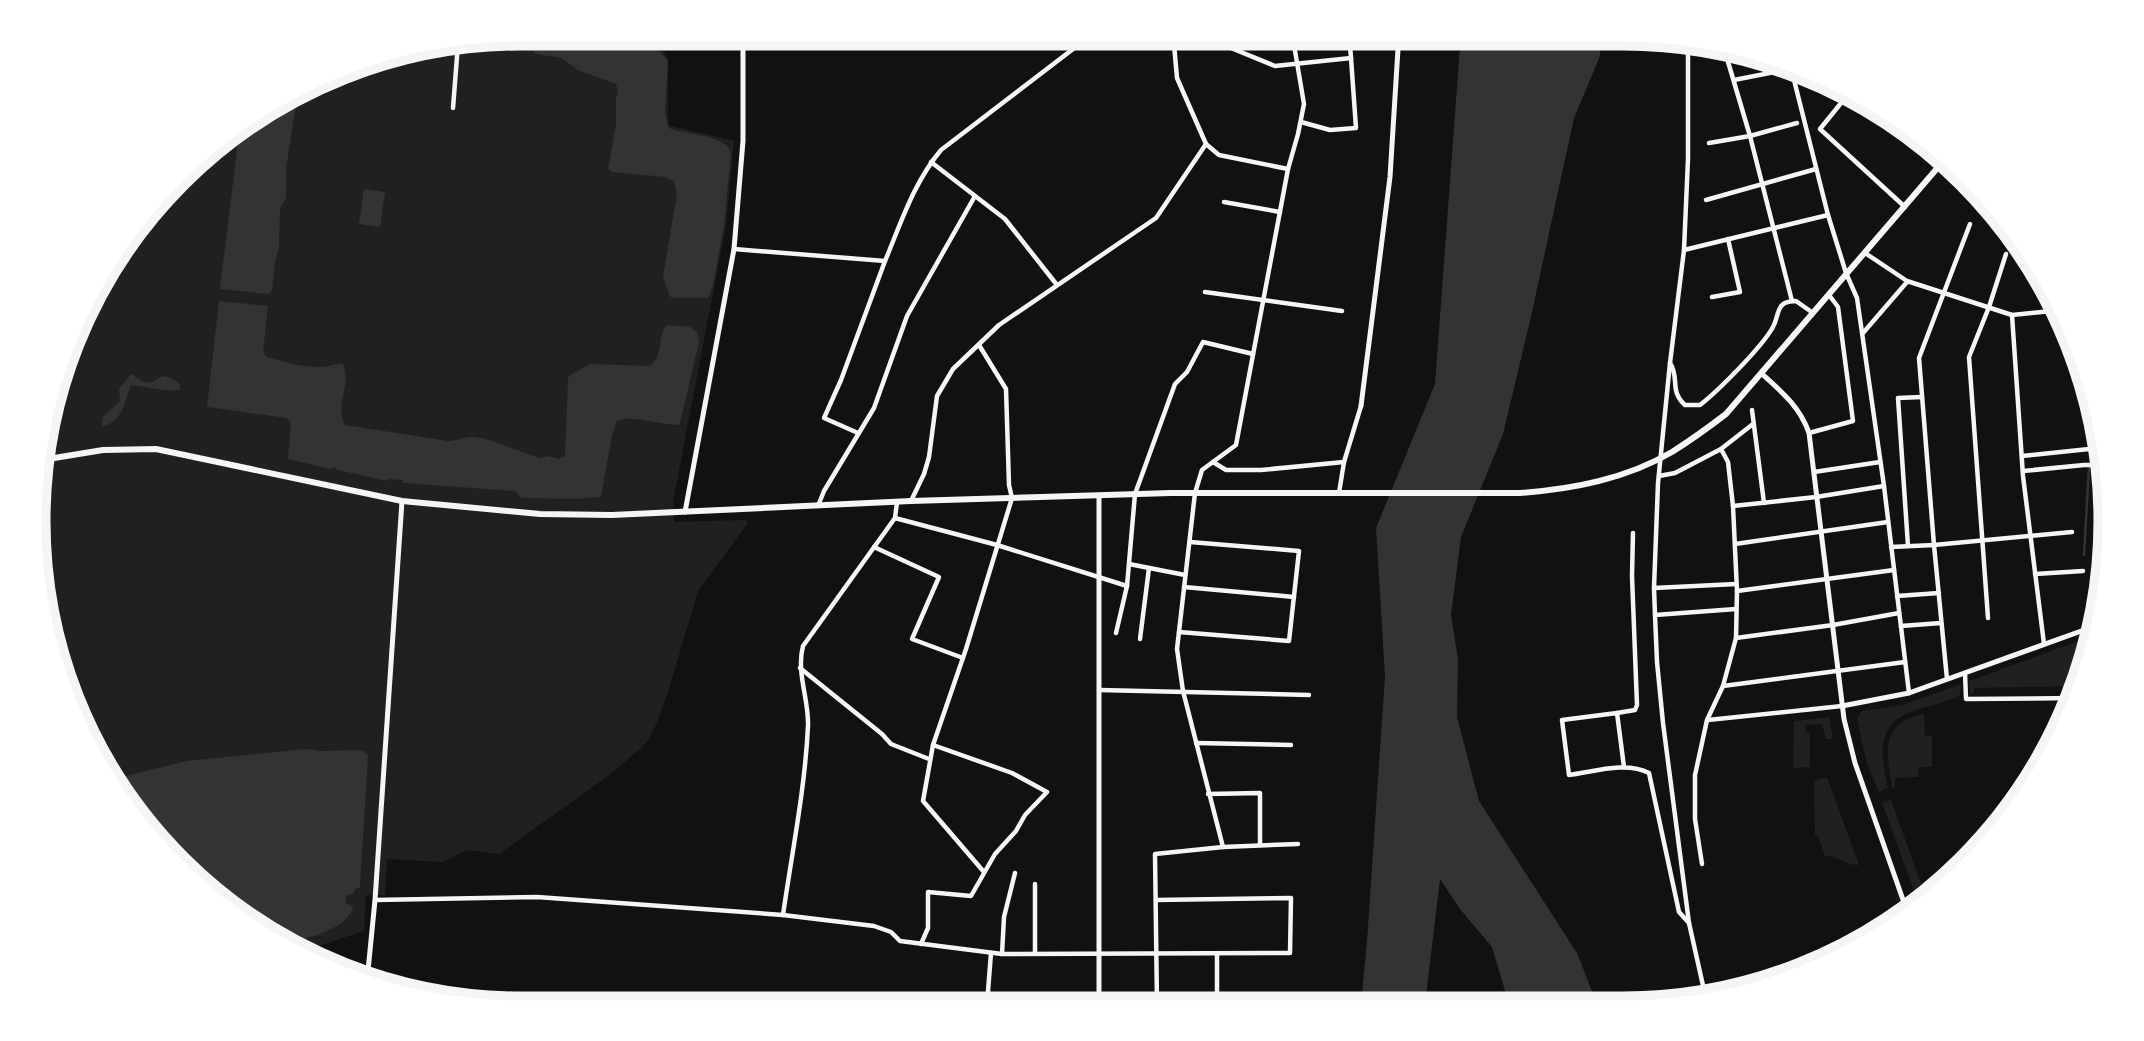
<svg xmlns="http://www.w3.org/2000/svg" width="2144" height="1041" font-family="Lato,sans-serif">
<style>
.green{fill:#202020}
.water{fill:#333}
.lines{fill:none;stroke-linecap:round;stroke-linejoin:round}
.stream{stroke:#333;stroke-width:2.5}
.minor{stroke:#f5f5f5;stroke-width:4.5}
.tertiary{stroke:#f5f5f5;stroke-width:5}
.primary{stroke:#f5f5f5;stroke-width:6}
.rim{fill:none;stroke:#f5f5f5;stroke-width:9}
</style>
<rect width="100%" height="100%" fill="#111"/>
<!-- green -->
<g class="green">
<path d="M521,33H630L632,41L664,51L668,66V125L734,141L726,225L673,502L674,522L746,520L748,523L698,591L669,689L656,725L648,740L639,750L608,776L499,854L467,850L443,862L387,859L385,895H366L364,931L300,952L250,926L176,865L84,736L37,584L43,425L70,334L115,250L224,134L364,59Z"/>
<path d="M2089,637L2088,659L2080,686L1974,688L1973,694H1970L1969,681Z"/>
<path d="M1961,684L1960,695C1948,702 1932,705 1919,709C1875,722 1880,751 1888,788L1879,792L1866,761L1857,718L1862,711L1903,705Z"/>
<path d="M1924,714L1925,736H1932V767H1919L1918,777L1895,778V788L1892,787C1886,752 1880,723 1924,714Z"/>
<path d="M1829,717L1833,739H1826L1822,724L1805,725L1806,733H1810V767L1793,768L1794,721Z"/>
<path d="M1827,777L1859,865C1847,866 1839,856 1825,856L1819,838L1815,835L1814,781Z"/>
<path d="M1891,800L1927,900L1920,907L1882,803Z"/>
</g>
<!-- water -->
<g class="water">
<path d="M530,33H629L633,43L660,52L668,60L665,114L669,128C685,135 726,134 731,153L724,225L713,286L708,298H672L670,296L663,277L677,194L674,181L665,177L612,172L608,169L616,125V98L618,93L616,84L578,70L562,58L536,54L530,48Z"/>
<path d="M1461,33H1600V56L1574,118L1530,321L1503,434L1461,537L1451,615L1458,659L1457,717L1479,801L1577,953L1597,1004H1509L1492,947L1460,909L1440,879L1425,1004L1361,1005L1367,941L1385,676L1376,528L1435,384Z"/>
<path d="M294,96L295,110L286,169V198L280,208L279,248L275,262L272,291L269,294L220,289L240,125Z"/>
<path d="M364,189L385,192L380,227L359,224Z"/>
<path d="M219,301L268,306L263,353L267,357C284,362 301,367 320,367C329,367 334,363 343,364C352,384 334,406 345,425L448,441C458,441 466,436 476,437C496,440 520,452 540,458L548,456L559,459L565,456L568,379L569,376L590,364L649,366C665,357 656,336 667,325L690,327L697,332L699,342L680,423L678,425C660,425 632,414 617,421L612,435L601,497L575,499L521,498L515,491L403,483V480L388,479L387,481L338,470L335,467L330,469L288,459L291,424L287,418L207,407Z"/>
<path d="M131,374C136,376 141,382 147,382C162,384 156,367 180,384V390C164,392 148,387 131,385C125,400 122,424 102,426L103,417L120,401L119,389Z"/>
<path d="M306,749L320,751L362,750L368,755L360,887L355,889L354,893L346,896V903L353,907C350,927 306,941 287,941L284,944L250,926L176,865L114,779L187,761Z"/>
</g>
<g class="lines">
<!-- stream -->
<g class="stream">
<path d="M2010,227C2012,256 2019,256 2041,274"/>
<path d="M2084,555L2089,467L2094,454V400"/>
</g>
<!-- minor -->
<g class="minor">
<path d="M1078,33L1082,41"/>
<path d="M1173,33L1177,78L1206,144L1219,155L1288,169"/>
<path d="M1229,33L1231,48L1275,66L1351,58L1349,33"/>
<path d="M1688,40V159L1684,250L1670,363L1658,483L1654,588L1736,584"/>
<path d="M1725,45L1726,55L1750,136L1792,301"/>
<path d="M1790,64L1828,215"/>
<path d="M1734,80L1800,67"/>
<path d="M1850,92L1820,129L1905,207"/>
<path d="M1857,95L1910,145"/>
<path d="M453,108L458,44"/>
<path d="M1301,122L1330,130L1356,128L1351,58"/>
<path d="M1709,143L1750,136L1797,123"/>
<path d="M931,162L1005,219L1057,285"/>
<path d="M1706,200L1816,169"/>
<path d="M1224,202L1280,212"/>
<path d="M1970,224L1919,358L1934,545L2072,532"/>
<path d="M734,249L885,261C901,223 914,182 941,150L1094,33"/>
<path d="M1684,250L1828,215L1846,273L1857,298L1884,486L1909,693"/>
<path d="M1865,253L1907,281L2012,315L2061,310"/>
<path d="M1205,292L1342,311"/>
<path d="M1712,297L1740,292L1728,239"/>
<path d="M2012,315L2023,476L2044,644"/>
<path d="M1863,333L1907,282"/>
<path d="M979,345L1006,389L1009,485L1012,498L966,649L933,745L923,801L984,872"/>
<path d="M1670,363C1680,378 1669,391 1685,405H1700C1718,391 1762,347 1773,327C1780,314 1775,301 1796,301L1813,313"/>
<path d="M1752,410L1764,503"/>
<path d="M858,433L824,418L841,380L885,261"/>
<path d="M1809,433L1853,421L1838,307L1829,295"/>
<path d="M1721,449L1753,424"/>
<path d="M2022,456L2089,449L2104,450"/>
<path d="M1213,462L1226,470H1261L1344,462"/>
<path d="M2023,471L2084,465H2105"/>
<path d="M1814,472L1880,462"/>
<path d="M1659,476L1675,473L1721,449L1728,462L1733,506L1737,591L1736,638L1723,686L1707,720L1695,775V819L1702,864"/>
<path d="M1339,493L1344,462L1361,406"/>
<path d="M911,501L924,474L929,457L937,396L953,369L999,325L1156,218L1206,144"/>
<path d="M818,506L824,491L874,408L907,316L975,196"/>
<path d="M1733,506L1816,497L1884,486"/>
<path d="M895,518L997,545L1127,586"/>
<path d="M1735,544L1888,522"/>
<path d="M1908,546L1898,398L1922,397"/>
<path d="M874,547L939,577L912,639L963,658"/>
<path d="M1891,547L1934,545L1947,679"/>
<path d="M1129,564L1185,575"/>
<path d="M2035,574L2083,571"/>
<path d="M1184,587L1294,597"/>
<path d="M1654,588L1655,615L1736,609"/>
<path d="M1737,591L1894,570"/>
<path d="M1897,596L1939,593"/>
<path d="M1655,615L1657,662L1663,723L1689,923L1706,999"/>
<path d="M1988,618L1969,357L1989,307L2006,254"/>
<path d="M1901,626L1941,623"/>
<path d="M1179,632L1289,641L1299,551L1190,542"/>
<path d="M1116,633L1127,586L1135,494L1175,384L1187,372L1203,342L1253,354"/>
<path d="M1736,638L1833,625L1899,613"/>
<path d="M1140,639L1149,568"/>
<path d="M800,668L882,734L891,744L929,759"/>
<path d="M1965,673L1966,699L2076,698"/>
<path d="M1723,686L1905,662"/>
<path d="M1099,690L1309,695"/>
<path d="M1617,713L1635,710L1637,705L1632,576L1633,533"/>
<path d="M1708,720L1842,706"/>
<path d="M1196,743L1291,745"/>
<path d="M1624,767L1617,713L1562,720L1569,775C1593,772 1626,761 1649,773L1679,912L1689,923"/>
<path d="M1208,794L1260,793V845"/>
<path d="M1223,847L1183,691L1177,649L1195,493L1202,470L1236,445L1288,169L1298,134L1304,104L1292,33"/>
<path d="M1035,884V953"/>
<path d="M375,900L537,897L783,915L874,926L891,932L900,941L1002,954L1290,953L1291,898L1156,900"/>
<path d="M783,915C792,852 805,789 808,726C809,699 796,673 803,646L895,518L897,502"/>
<path d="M921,944L928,928V892L971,896L995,854L1016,831L1025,815L1047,792L1012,773L933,745"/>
<path d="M1002,954L1004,917L1015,873"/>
<path d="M987,1004L1046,1003V1006"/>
<path d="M987,1004L991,953"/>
<path d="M1157,1004L1227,1005"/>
<path d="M1217,1004V953"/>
<path d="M1157,1005L1155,854L1223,847L1298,844"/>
</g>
<!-- tertiary -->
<g class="tertiary">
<path d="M1762,374C1782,392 1800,407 1809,433L1844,719L1855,763L1908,914"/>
<path d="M1361,406L1390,177L1399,33"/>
<path d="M1099,496V1006"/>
<path d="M685,512L734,249L743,141V33"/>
<path d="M1842,706L1909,693L2098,625"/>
<path d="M367,981L375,900L402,501"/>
</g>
<!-- primary -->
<path class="primary" d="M42,460L103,450L156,449L402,501L540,514L612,515L911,501L1171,493H1520C1573,489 1626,479 1672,452C1691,440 1709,427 1726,414L1946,158"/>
</g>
<!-- crop -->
<path d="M0 0H2144V1041H0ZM521 46H1623A475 475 0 0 1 2098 521V521A475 475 0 0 1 1623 996H521A475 475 0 0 1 46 521V521A475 475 0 0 1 521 46Z" fill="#fff" fill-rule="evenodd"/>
<path class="rim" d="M521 46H1623A475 475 0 0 1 2098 521V521A475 475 0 0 1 1623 996H521A475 475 0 0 1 46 521V521A475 475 0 0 1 521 46Z"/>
</svg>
